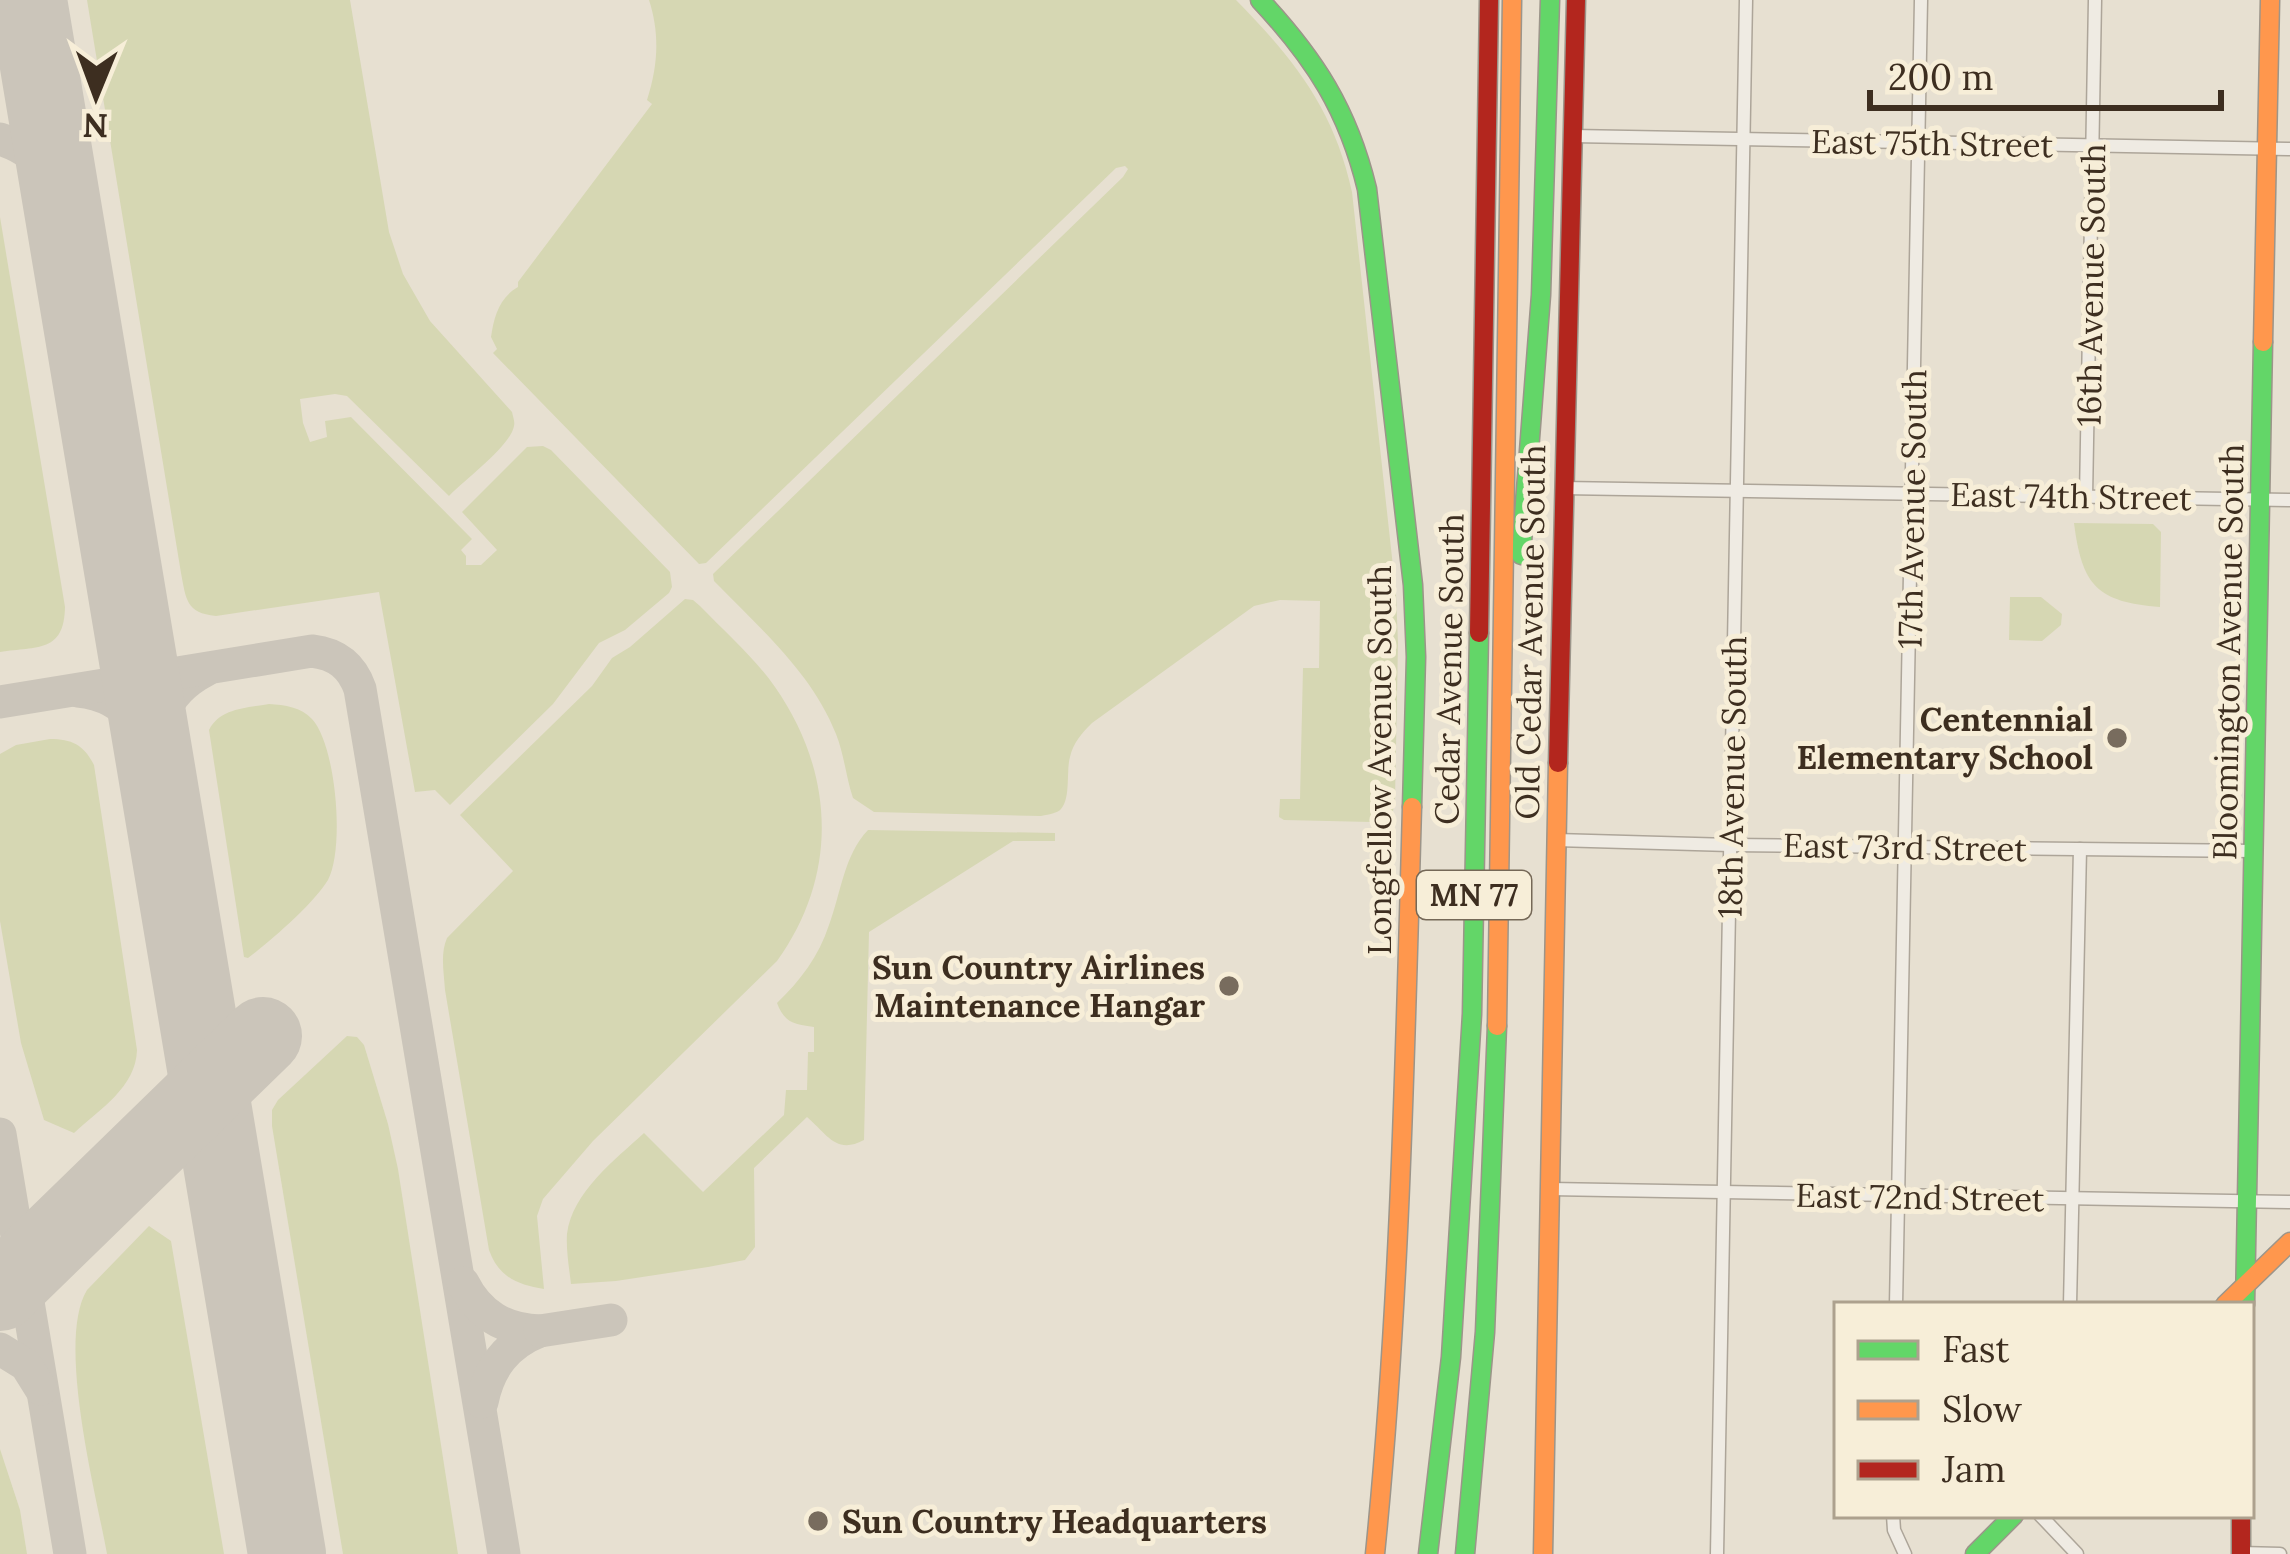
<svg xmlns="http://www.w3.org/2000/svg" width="2290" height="1554" font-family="Lora,serif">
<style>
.green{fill:#d6d7b3}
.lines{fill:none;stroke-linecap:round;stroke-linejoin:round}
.taxiway{stroke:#cbc5ba;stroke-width:33}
.runway{stroke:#cbc5ba;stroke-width:78}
.street-casing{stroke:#ada599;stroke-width:15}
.fast-casing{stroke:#9c958a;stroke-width:21}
.slow-casing{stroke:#9c958a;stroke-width:21}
.jam-casing{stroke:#9c958a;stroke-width:21}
.street{stroke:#efebe3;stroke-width:12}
.fast{stroke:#63d668;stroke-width:18}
.slow{stroke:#ff974d;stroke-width:18}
.jam{stroke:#b3261e;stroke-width:18}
.poi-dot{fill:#786c5e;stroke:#f7eed8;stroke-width:4.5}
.labels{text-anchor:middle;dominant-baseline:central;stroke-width:10;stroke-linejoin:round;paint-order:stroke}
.shield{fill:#f7eed8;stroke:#756857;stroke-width:3}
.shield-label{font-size:30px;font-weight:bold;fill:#3d2e20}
.street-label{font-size:33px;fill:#3d2e20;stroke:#f7eed8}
.poi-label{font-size:33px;font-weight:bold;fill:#3d2e20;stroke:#f7eed8;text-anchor:end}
</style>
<rect width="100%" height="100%" fill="#e7e0d1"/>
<!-- green -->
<g class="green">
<path d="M87,0H350L389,232L403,274L430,321L512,412C514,421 516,423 512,432C502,452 466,479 449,496L347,396L335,394L300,399L303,423L310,442L327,437L325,421L351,417L472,539L461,550L466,556V565H481L497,550L462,512L527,447L543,446L551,450L670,572L672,587L669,593L625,630L599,643L553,704L450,805L435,790L415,792L379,592L216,616C186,613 186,599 181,573Z"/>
<path d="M649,0H1236C1294,59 1334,109 1352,192L1396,594L1398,643L1395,800L1392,816L1382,821L1371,822L1284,820L1279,817L1280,799H1300L1303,668H1319L1320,601L1280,600L1254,606L1092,723C1082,733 1073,743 1070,757C1066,771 1071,798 1061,809C1058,813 1046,815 1041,816L874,812L853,798C846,777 844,754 836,734C813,675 763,631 720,587L714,581L713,574L1123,177L1128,169L1125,166L1116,168L706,563L699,564L493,353L497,349L491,337C494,317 499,298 518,287V282L652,104L647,100C658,66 660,34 649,0Z"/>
<path d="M0,217L65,607C64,653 38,646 0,652Z"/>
<path d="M2074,523L2153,524L2161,532L2160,607C2097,602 2082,586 2074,523Z"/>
<path d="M2010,597H2041L2062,614L2061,625L2042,641L2009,640Z"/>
<path d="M685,599L693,600L700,606C725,632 754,657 775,687C835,773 839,875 777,961L593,1141L543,1199L537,1216L544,1289C517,1285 498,1276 489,1250L445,990C444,973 440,954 447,938L513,871L460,815L592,686L612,658L630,647Z"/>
<path d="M269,704C285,705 301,707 312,719C336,745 345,848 328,880C314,903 271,941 248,958L244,957L209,730C220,708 247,708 269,704Z"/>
<path d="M50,739C72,739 84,745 94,765L137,1050C136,1087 100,1109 74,1133L44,1120L21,1043L0,921V754L16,745Z"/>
<path d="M868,830L1055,833V841H1013L869,932L864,1140C836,1155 827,1134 807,1117L754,1168L755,1247L745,1260L708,1267L616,1281L571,1284C569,1267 566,1250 567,1234C572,1192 616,1159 644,1133L703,1192L784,1115L786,1090H807L808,1052H814V1027C795,1024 785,1024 777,1003C800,981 819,956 829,925C841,893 844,855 868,830Z"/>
<path d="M347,1036L357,1037L364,1045L388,1124L398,1169L458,1554H343L272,1126V1110L278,1100Z"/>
<path d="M149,1226L171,1241L224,1554H107C96,1493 56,1341 87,1290Z"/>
<path d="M0,1449L20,1510L27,1554H0Z"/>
</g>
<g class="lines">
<!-- taxiway -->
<g class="taxiway">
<path d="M0,139C49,154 56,186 66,231"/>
<path d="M78,691C137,697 148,739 159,789C157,736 152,698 206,670"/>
<path d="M0,702L312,651C337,654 352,666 360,689L504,1554"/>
<path d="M0,1134L70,1554"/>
<path d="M463,1283C479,1315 505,1330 540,1331C507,1344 489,1367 482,1402"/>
<path d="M540,1331L611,1320"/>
<path d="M0,1349L26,1365L41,1389"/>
</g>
<!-- runway -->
<g class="runway">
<path d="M28,0L287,1554"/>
<path d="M0,1292L263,1036"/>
</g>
<!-- street casing -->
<g class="street-casing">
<g id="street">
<path d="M1573,136L2290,149"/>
<path d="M1563,488L2290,500"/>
<path d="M2086,497L2095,0"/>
<path d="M1556,840L1730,845L2254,851"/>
<path d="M1550,1189L2290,1202"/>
<path d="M1896,1305L1921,0"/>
<path d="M2070,1305L2080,849"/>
<path d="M1893,1515L1894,1530L1905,1554"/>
<path d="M2040,1515L2077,1554"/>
<path d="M2241,1553L2280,1554"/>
<path d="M1717,1554L1746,0"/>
</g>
</g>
<!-- fast casing -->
<g class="fast-casing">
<g id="fast">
<path d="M1260,0C1315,59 1348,110 1367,189L1413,585L1416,657L1412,807"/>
<path d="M1521,555L1541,295L1550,0"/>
<path d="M2245,1305L2263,342"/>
<path d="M1428,1554L1451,1357L1472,1014L1479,633"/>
<path d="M1465,1554L1485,1332L1497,1026"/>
<path d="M1975,1554L2014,1515"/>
</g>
</g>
<!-- slow casing -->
<g class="slow-casing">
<g id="slow">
<path d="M2263,342L2270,0"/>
<path d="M1497,1026L1512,0"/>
<path d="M2225,1305L2290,1242"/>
<path d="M1375,1554C1400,1306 1405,1056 1412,807"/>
<path d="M1543,1554L1558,763"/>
</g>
</g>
<!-- jam casing -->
<g class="jam-casing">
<g id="jam">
<path d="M1479,633L1489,0"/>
<path d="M1558,763L1576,0"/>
<path d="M2241,1515V1554"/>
</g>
</g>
<!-- street -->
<use href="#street" class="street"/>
<!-- fast -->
<use href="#fast" class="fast"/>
<!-- slow -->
<use href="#slow" class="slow"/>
<!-- jam -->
<use href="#jam" class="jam"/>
</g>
<!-- markers -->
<g class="poi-dot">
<circle cx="2117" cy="738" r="12"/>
<circle cx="1229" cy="986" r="12"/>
<circle cx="818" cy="1521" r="12"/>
</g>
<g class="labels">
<!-- shield labels -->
<rect class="shield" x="1417" y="871" width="114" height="48" rx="9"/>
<g class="shield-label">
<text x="1474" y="895">MN 77</text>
</g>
<!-- street labels -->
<g class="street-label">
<text transform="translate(1932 143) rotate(1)">East 75th Street</text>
<text transform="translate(2091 285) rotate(-89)">16th Avenue South</text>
<text transform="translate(2071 496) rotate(1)">East 74th Street</text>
<text transform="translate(1912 509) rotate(-89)">17th Avenue South</text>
<text transform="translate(1530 632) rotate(-89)">Old Cedar Avenue South</text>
<text transform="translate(2228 652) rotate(-89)">Bloomington Avenue South</text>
<text transform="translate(1449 669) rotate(-89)">Cedar Avenue South</text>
<text transform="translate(1379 760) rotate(-90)">Longfellow Avenue South</text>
<text transform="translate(1732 777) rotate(-89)">18th Avenue South</text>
<text transform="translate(1905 847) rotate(1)">East 73rd Street</text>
<text transform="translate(1920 1197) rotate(1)">East 72nd Street</text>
</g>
<!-- poi labels -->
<g class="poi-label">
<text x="2093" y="719">Centennial<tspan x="2093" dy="38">Elementary School</tspan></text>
<text x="1205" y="967">Sun Country Airlines<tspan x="1205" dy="38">Maintenance Hangar</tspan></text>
<text x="842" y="1521" text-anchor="start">Sun Country Headquarters</text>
</g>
</g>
<!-- legend -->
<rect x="1834" y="1302" width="420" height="216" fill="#f7eed8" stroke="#ada18e" stroke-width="3"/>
<rect x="1858" y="1341" width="60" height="18" fill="#63d668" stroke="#ada18e" stroke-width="3"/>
<text x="1942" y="1362" font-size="36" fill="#3d2e20">Fast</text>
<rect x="1858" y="1401" width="60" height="18" fill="#ff974d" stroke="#ada18e" stroke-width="3"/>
<text x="1942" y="1422" font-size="36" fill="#3d2e20">Slow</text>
<rect x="1858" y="1461" width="60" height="18" fill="#b3261e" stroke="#ada18e" stroke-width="3"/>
<text x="1942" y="1482" font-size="36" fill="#3d2e20">Jam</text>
<!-- north arrow -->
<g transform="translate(96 96) rotate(181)" stroke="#f7eed8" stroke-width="9" paint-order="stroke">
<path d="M0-9L21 45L0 30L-21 45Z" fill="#3d2e20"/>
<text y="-18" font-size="33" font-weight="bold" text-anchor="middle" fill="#3d2e20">N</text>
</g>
<!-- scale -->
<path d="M1870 90v18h351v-18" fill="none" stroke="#3d2e20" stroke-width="6"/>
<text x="1888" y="90" font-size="36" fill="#3d2e20" stroke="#f7eed8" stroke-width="9" paint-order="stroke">200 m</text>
</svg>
